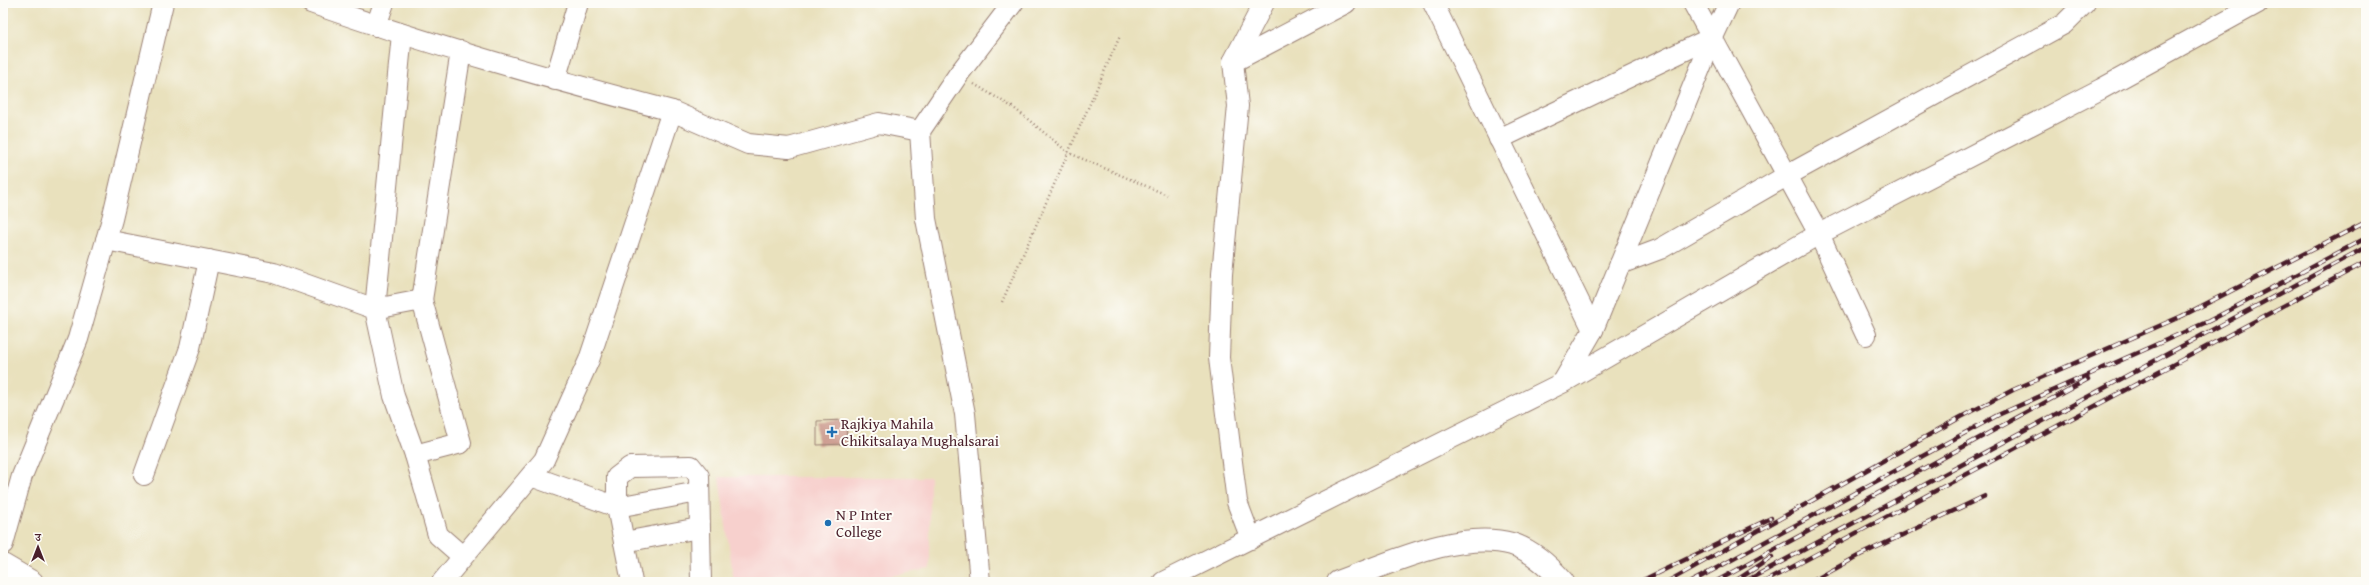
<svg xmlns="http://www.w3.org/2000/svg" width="2369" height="585" font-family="'Gentium Book Plus','Noto Serif Devanagari',serif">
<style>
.built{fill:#f7d0cd}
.building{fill:#cc9b8f}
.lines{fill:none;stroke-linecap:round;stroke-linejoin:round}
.minor-casing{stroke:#9a8074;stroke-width:22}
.highway-casing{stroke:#9a8074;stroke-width:24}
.path{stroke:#9a8074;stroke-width:2.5;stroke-dasharray:1 3;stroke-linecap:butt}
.minor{stroke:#fff;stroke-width:20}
.highway{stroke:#fff;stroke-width:22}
.rail-casing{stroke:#4a1f2b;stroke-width:4.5}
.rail{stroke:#fdfcf7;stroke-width:3;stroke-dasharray:9;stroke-linecap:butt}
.poi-dot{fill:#1f6fb2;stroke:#fdfcf7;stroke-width:1.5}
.labels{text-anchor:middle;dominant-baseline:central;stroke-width:4;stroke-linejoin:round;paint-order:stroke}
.poi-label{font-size:15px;fill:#4a1f2b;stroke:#fdfcf7;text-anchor:start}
</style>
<rect width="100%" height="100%" fill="#fdfcf7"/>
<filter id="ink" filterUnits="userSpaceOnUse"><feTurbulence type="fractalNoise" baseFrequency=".025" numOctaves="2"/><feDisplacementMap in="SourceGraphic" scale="8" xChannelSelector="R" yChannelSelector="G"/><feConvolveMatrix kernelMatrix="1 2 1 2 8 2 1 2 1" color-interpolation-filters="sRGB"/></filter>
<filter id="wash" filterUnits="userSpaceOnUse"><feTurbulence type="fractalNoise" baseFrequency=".012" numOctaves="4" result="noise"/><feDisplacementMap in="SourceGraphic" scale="16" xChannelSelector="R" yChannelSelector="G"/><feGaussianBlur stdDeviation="0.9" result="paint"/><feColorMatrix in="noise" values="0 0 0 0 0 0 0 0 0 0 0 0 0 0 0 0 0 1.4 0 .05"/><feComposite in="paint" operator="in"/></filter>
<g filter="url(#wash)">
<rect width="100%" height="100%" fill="#e9e1bd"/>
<!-- built -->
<path class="built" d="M719,477H930V569L858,582H734Z"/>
<g id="blocks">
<!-- building -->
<path class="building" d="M846,420L847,444L817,445V421Z"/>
</g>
</g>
<g filter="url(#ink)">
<use href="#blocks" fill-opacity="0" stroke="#9a8074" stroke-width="1"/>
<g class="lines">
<!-- minor casing -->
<g class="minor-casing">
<g id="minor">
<path d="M311,3C429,45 551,79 672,111L589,360L544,460L442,582"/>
<path d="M1433,3L1593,330"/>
<path d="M1693,3L1819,234L1866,335"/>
<path d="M376,26L384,3"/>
<path d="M402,34L375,309L422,300L461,443L415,455"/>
<path d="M1233,62L1346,3"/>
<path d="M555,80L578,3"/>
<path d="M672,111L748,144L789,148L879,123L920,131"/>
<path d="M1499,139L1713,37"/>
<path d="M106,240L274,273L375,309L394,396L415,455L438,535L462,556"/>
<path d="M1620,264L1660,249L1788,175L2064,24L2085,3"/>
<path d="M422,300L461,51"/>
<path d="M1564,380L1593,330L1713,37L1729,3"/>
<path d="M144,475L190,348L209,260"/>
<path d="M531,476L617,507L698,492"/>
<path d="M1251,539L1237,502L1219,358L1222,274L1238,106L1233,62L1264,3"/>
<path d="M624,542L699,528"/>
<path d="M3,544L22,476L78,339L112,219L163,3"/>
<path d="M632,582L617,507V477L630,467L691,466L699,476L701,582"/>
<path d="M980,582L965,414L926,219L920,131L958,75L1013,3"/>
<path d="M1163,582L1562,383L1819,234L2101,89L2258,3"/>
</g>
</g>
<!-- highway casing -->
<g class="highway-casing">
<g id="highway">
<path d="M3,565L32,582"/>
<path d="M1338,582C1388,564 1459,529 1512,544C1531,550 1550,567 1563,582"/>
</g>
</g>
<!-- path -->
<g class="path">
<path d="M974,84L1014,108L1069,153L1167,195"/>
<path d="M1002,302L1120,36"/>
</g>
<!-- minor -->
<use href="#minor" class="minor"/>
<!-- highway -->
<use href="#highway" class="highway"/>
<!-- rail casing -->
<g class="rail-casing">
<g id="rail">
<path d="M1639,582L1771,518"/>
<path d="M1667,582L1961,417L2013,390L2182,316L2366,222"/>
<path d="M1691,582L1998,415L2209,321L2366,238"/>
<path d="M1715,582L2088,379"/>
<path d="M1734,582L1772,557"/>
<path d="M1744,582L2366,247"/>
<path d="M1764,582L2366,262"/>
<path d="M1811,582L1860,555L1985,496"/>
</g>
</g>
<!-- rail -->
<use href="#rail" class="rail"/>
</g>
</g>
<!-- markers -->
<g class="poi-dot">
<path d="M830 426h4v4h4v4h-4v4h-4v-4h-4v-4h4z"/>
<circle cx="828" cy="523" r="4"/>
</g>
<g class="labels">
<!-- poi labels -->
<g class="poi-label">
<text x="841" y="423">Rajkiya Mahila<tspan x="841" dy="17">Chikitsalaya Mughalsarai</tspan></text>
<text x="836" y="514">N P Inter<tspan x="836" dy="17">College</tspan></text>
</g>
</g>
<!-- margin -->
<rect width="2369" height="585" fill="none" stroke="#fdfcf7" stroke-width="16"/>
<!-- north arrow -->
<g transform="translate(38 547)" stroke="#fdfcf7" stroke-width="3" paint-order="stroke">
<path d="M0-3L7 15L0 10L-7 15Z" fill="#4a1f2b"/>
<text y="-6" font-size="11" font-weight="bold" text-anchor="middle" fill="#4a1f2b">उ</text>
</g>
</svg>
